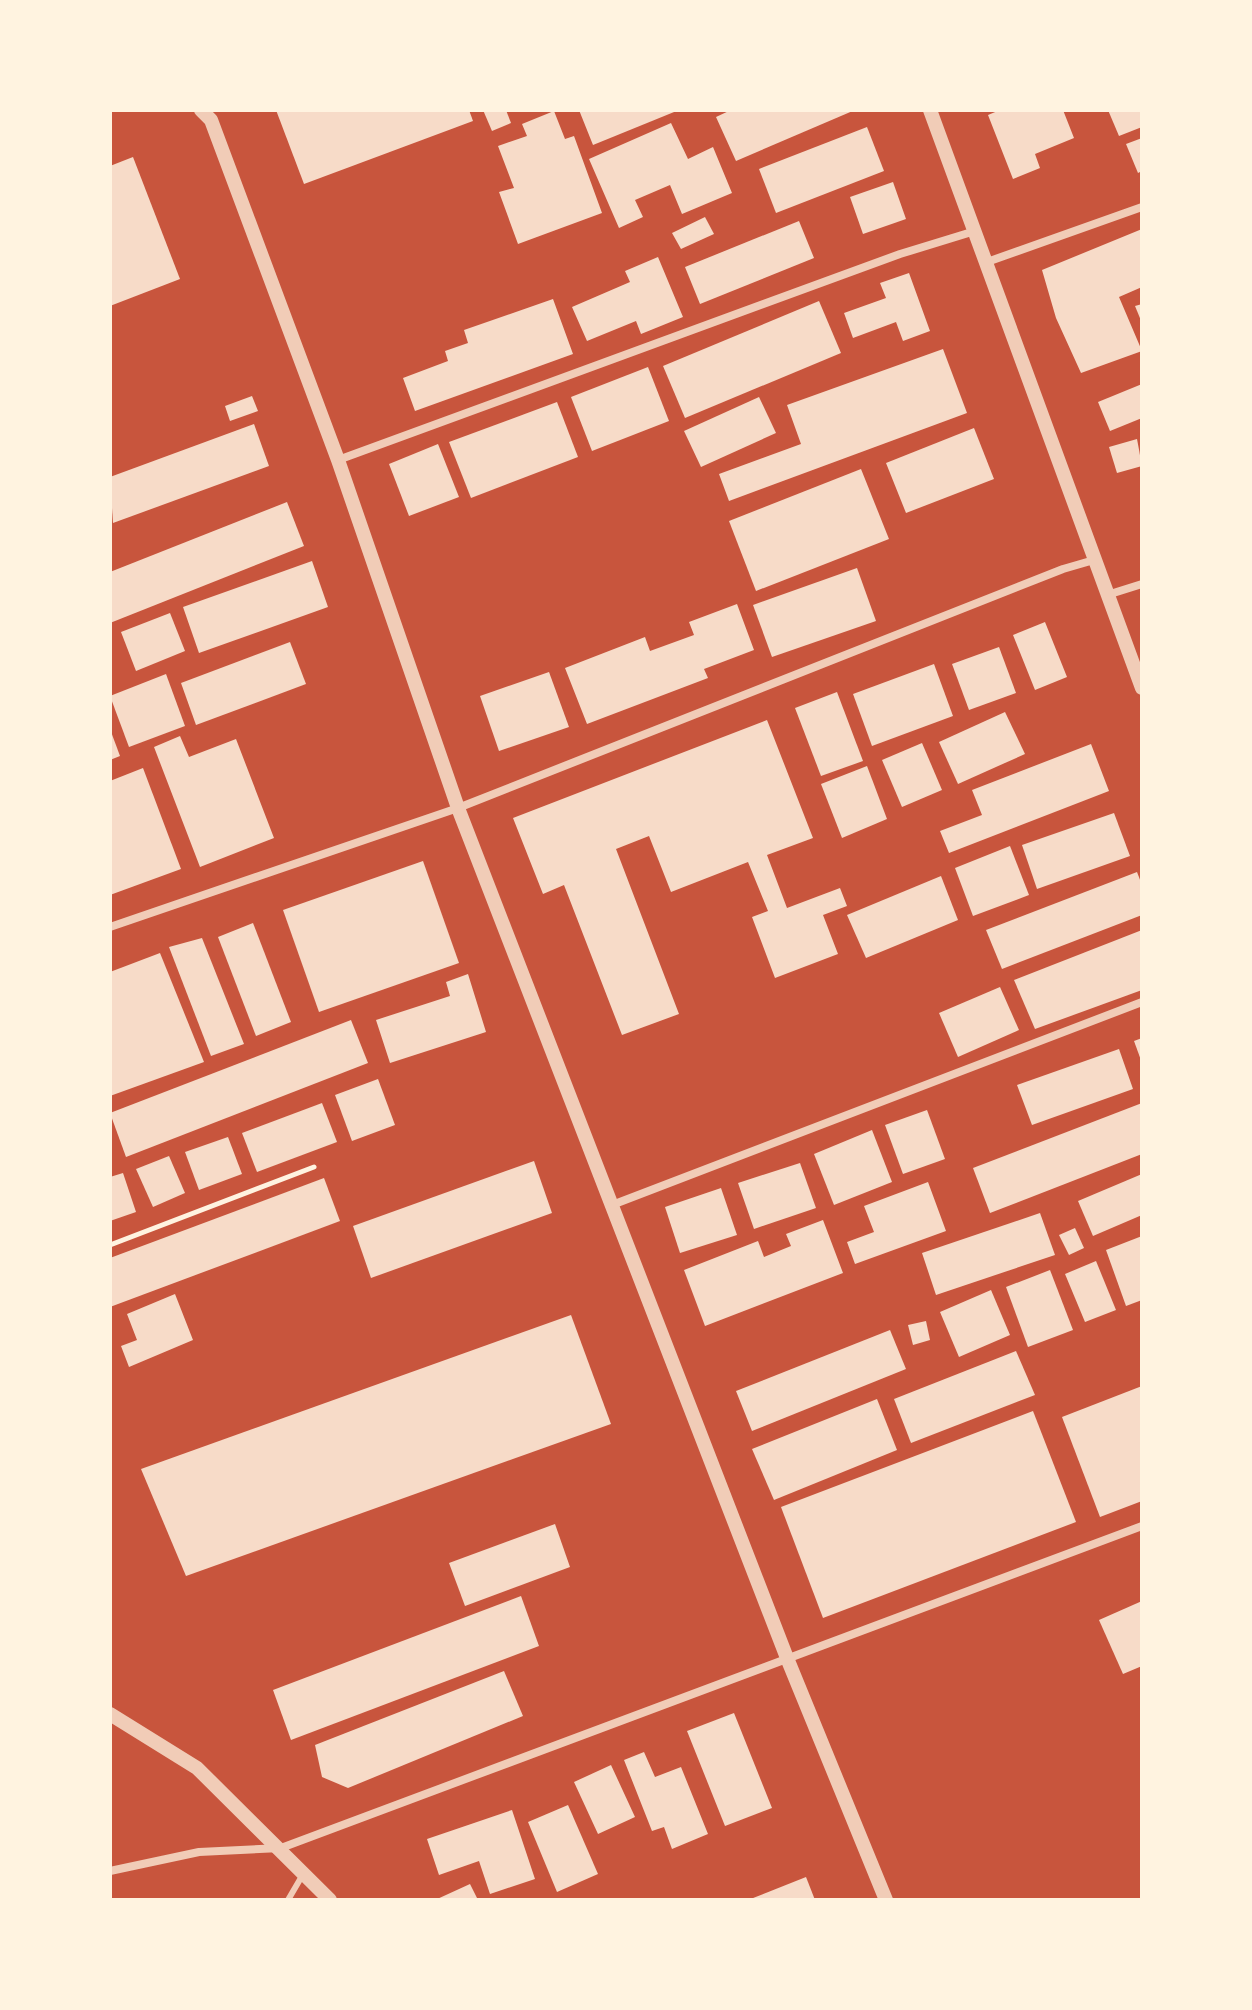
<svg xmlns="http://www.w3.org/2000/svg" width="1252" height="2010" font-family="'Work Sans',sans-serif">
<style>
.building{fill:#f7dbc8}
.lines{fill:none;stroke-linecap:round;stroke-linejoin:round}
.path{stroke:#fff3e0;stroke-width:5}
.service{stroke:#f1ccb7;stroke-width:6}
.minor{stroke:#f1ccb7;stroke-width:8}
.tertiary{stroke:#f1ccb7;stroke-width:14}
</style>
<rect width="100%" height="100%" fill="#c8553d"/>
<!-- building -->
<g class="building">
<path d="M276,110H469L473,121L304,184Z"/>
<path d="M483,110H506L511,123L492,131Z"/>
<path d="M579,110H679L593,145Z"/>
<path d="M731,110H855L736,161L716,117Z"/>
<path d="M1000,110H1063L1074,138L1035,154L1040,168L1013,179L988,115Z"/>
<path d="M1108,110H1142V127L1119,136Z"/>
<path d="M554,111L565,139L574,136L602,213L518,244L499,192L514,188L498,146L527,136L522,124Z"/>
<path d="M671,123L688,159L713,147L732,193L682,214L670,185L635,200L643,217L619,228L589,159Z"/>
<path d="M867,127L884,171L776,213L759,169Z"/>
<path d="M1142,138V171L1138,173L1126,144Z"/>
<path d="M133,157L180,279L110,306V166Z"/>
<path d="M893,182L906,219L863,234L850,197Z"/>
<path d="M705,217L714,234L681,249L672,233Z"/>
<path d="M799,221L814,258L700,304L685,267Z"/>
<path d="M1142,229V287L1119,297L1142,351L1081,373L1056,318L1042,270Z"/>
<path d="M658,257L683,317L641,334L636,321L587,341L572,307L630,282L625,271Z"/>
<path d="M909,273L930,331L903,341L896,322L853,338L844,313L886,298L880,283Z"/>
<path d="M553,299L573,354L415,411L403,378L448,361L445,351L468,343L464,330Z"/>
<path d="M819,301L841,353L685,418L663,366Z"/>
<path d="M1142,304V323L1135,306Z"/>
<path d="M943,349L967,413L729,501L719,474L801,444L787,405Z"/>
<path d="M648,367L669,421L592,451L571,397Z"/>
<path d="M1142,384V418L1110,431L1098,402Z"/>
<path d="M252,396L258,411L230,421L225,406Z"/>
<path d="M759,397L776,433L701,467L684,431Z"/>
<path d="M557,402L578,457L471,498L449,442Z"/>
<path d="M254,424L269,466L113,523L110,477Z"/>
<path d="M974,428L994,479L906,513L886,463Z"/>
<path d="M1137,439L1142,466L1117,473L1109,447Z"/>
<path d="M438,444L459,497L409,516L389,464Z"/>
<path d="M861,469L889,539L756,591L729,521Z"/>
<path d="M287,502L304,546L110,623V572Z"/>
<path d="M312,561L328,607L199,653L183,607Z"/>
<path d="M857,568L876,621L772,657L753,605Z"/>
<path d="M737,604L754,650L704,669L708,678L587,724L565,668L645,637L650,651L694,635L689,622Z"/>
<path d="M170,613L185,651L136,671L121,632Z"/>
<path d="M1045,622L1067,677L1035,690L1013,635Z"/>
<path d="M290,642L306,684L196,725L181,683Z"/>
<path d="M999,647L1016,693L969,710L952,664Z"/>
<path d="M934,664L953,716L872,746L853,694Z"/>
<path d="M549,672L569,727L499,751L480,696Z"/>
<path d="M166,674L185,726L129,747L110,696Z"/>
<path d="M837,692L863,761L821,776L795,708Z"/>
<path d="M1005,712L1025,754L958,784L939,742Z"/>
<path d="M767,720L813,838L767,855L787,908L840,888L847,906L823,915L838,954L775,978L752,917L768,911L748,862L671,892L649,836L616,849L679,1014L622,1035L564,885L543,894L513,818Z"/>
<path d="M110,729L120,756L110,760Z"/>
<path d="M180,736L189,757L236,739L274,838L200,867L154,747Z"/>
<path d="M922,743L942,790L902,807L882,760Z"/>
<path d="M1091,744L1109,791L949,853L940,831L982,815L972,790Z"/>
<path d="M867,766L887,819L842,838L821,784Z"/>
<path d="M143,768L181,869L110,895V781Z"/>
<path d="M1114,813L1130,856L1037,889L1022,845Z"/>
<path d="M1010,846L1029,895L973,916L955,868Z"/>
<path d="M423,861L459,963L319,1012L283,910Z"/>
<path d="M1137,872L1142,885V915L1002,969L986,930Z"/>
<path d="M941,876L958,920L866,958L847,915Z"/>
<path d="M253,923L291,1022L256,1036L218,937Z"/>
<path d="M1142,930V990L1035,1029L1014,980Z"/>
<path d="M202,938L244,1044L211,1056L169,947Z"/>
<path d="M160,953L204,1062L110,1096V972Z"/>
<path d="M468,974L486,1032L390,1063L376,1020L450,996L446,982Z"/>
<path d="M1000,987L1019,1030L958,1057L939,1013Z"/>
<path d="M351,1020L368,1063L126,1157L110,1113Z"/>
<path d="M1142,1038V1063L1134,1041Z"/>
<path d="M1119,1049L1133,1089L1032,1125L1017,1085Z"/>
<path d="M378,1079L395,1125L352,1141L335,1095Z"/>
<path d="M322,1103L337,1142L257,1172L242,1133Z"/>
<path d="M1142,1103V1154L990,1213L973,1168Z"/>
<path d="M927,1110L945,1159L903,1174L885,1125Z"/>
<path d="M872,1130L892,1182L834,1205L814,1154Z"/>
<path d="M228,1137L242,1174L199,1190L185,1152Z"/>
<path d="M169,1156L185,1193L153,1207L136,1169Z"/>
<path d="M534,1161L552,1213L371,1278L353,1226Z"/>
<path d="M800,1163L816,1208L754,1229L738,1183Z"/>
<path d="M123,1173L136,1212L110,1221V1177Z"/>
<path d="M1142,1174V1215L1093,1236L1078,1201Z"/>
<path d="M324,1178L340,1221L110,1307V1258Z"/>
<path d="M928,1182L946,1231L855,1264L847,1242L874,1232L864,1206Z"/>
<path d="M721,1188L737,1235L680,1253L665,1207Z"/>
<path d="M1040,1213L1055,1255L936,1295L922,1253Z"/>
<path d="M823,1220L843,1273L705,1326L684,1270L758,1241L764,1257L791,1246L786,1234Z"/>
<path d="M1075,1228L1084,1248L1069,1255L1059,1235Z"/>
<path d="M1142,1236V1300L1126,1306L1106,1250Z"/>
<path d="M1096,1261L1116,1310L1085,1322L1065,1274Z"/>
<path d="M1050,1270L1073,1330L1028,1347L1006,1287Z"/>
<path d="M991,1290L1010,1335L959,1357L940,1312Z"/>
<path d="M175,1294L193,1340L129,1367L121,1346L137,1340L127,1314Z"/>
<path d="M571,1315L611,1424L186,1576L141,1469Z"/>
<path d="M926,1321L930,1340L913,1345L908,1325Z"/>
<path d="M890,1330L906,1369L752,1431L736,1391Z"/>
<path d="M1016,1351L1035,1395L911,1443L894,1399Z"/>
<path d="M1142,1386V1501L1100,1517L1062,1417Z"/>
<path d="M877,1399L897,1450L774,1500L752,1449Z"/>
<path d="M1033,1411L1076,1522L823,1618L781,1507Z"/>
<path d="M555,1524L570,1567L465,1606L449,1563Z"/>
<path d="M521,1596L539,1646L291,1740L273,1690Z"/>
<path d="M1142,1601V1666L1123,1674L1099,1620Z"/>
<path d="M504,1671L523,1716L348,1788L322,1777L315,1745Z"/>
<path d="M734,1713L772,1808L725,1826L687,1731Z"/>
<path d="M644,1752L655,1777L681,1767L708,1834L672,1849L664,1827L652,1831L624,1760Z"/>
<path d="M611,1765L635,1817L598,1834L574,1782Z"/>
<path d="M568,1805L598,1874L557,1892L528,1822Z"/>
<path d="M512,1810L535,1879L490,1894L479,1861L439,1875L427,1839Z"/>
<path d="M806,1877L815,1900H748Z"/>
<path d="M470,1884L478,1900H435Z"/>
</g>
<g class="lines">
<!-- path -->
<path class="path" d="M110,1245L314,1167"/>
<!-- service -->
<path class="service" d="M288,1900L302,1876"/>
<!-- minor -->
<g class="minor">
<path d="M987,262L1142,207"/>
<path d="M338,460L900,254L975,231"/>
<path d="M1107,595L1142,584"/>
<path d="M110,927L458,808L1063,569L1094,560L1095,565"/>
<path d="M612,1205L1142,1002"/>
<path d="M110,1871L199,1852L281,1848L1142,1526"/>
</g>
<!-- tertiary -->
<g class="tertiary">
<path d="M201,110L211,120L338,460L458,808L787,1658L886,1900"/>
<path d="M930,110L1142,688"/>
<path d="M110,1714L197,1768L330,1900"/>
</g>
</g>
<!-- border -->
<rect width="1252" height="2010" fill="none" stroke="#fff3e0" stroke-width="224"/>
</svg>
